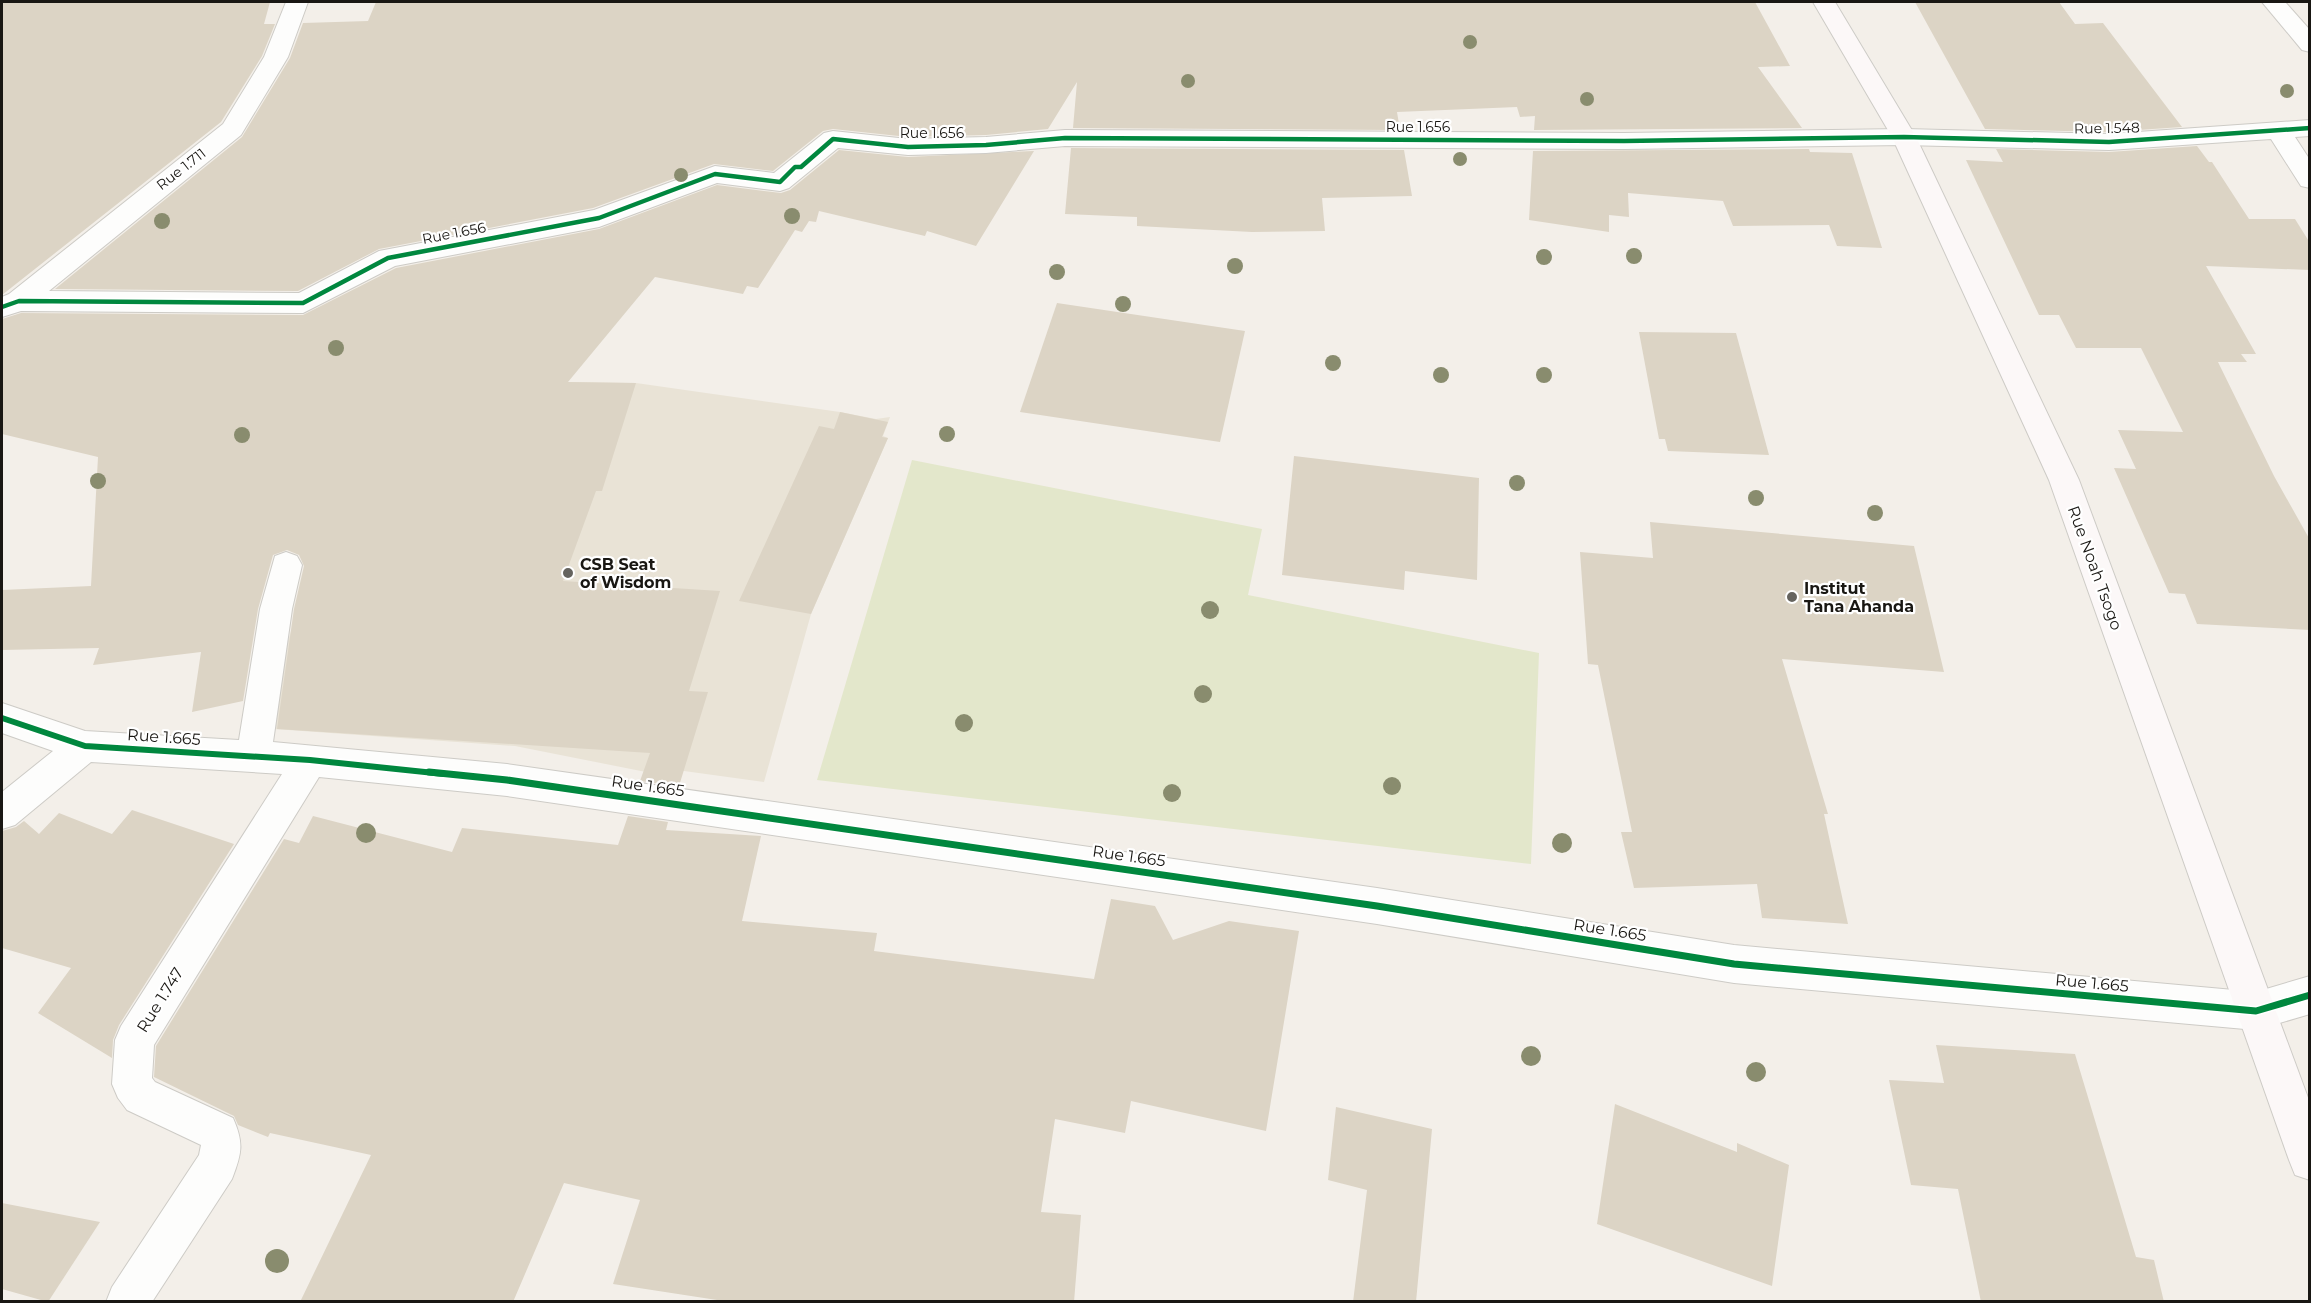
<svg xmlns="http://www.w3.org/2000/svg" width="2311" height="1303" font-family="Montserrat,sans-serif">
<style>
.built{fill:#e9e3d6}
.green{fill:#e3e7cb}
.building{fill:#dcd4c5}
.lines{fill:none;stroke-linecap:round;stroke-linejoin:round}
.street-casing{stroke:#cdcbc6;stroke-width:2}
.secondary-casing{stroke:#cdcbc6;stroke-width:2}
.street{fill:#fdfdfc;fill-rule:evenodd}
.secondary{fill:#fcf8f8;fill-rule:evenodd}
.cycleway-far2-casing{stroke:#fff;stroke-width:8}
.cycleway-far1-casing{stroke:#fff;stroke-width:10}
.cycleway-casing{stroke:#fff;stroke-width:10}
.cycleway-far2{stroke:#00873e;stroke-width:4.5}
.cycleway-far1{stroke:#00873e;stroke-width:6}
.cycleway{stroke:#00873e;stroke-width:7}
.tree{fill:#898c6e}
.poi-dot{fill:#65635e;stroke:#fff;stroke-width:2}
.labels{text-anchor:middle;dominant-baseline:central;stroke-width:4.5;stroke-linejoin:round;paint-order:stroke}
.far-street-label{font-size:14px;fill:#191713;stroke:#fff}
.poi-label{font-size:16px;font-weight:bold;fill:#191713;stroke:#fff;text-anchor:start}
.street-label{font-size:16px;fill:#191713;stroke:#fff}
</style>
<rect width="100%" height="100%" fill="#f3efe9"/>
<!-- built -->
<path class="built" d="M573,382L636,383L840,412L876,419L890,417L883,436L888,438L811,614L764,782L684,771L646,772L515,746L260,728L295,619L421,384Z"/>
<!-- green -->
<path class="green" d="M912,460L1262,529L1248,595L1539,653L1531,864L817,780Z"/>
<!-- building -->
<g class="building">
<path d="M2,2H270L264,24H275L262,56L221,122L2,295Z"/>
<path d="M376,2H1755L1790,66L1758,67L1802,128L1534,130L1535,116L1520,117L1517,107L1397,112L1400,130L1073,128L1077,82L1048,129L986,135L908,137L833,129L823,131L773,171L714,164L593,208L379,249L298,291L55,289L242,137L290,58L303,23L368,21Z"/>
<path d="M1915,2H2059L2075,24L2103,23L2182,127L2109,132L1985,129Z"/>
<path d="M2197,146L2209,162H2212L2249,219H2295L2310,243V270L2206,266L2256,354H2241L2247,362H2218L2274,476L2310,540V630L2197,624L2185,594L2169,593L2114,468L2136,469L2118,430L2183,432L2141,348H2076L2059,315H2039L1966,160L2003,162L1996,149L2109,152Z"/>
<path d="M1071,148L1404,150L1412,196L1322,198L1325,231L1252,232L1137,226V217L1065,214Z"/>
<path d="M1809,149L1810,152L1852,153L1882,248L1837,246L1829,225L1733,226L1723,201L1628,193L1629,217L1609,215V232L1529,220L1533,151Z"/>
<path d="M839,150L908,157L1034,151L976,246L927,231L925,236L819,211L816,222L809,221L802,232L795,230L758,288L747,286L743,294L655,277L568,382L636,383L602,491H596L563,581L720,591L689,691L708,692L679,786L640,781L650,753L277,729L294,609L304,566L299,555L287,550L273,555L258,609L243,701L192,712L201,652L93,665L99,648L2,650V590L91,586L98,457L2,434V319L21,313L303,315L396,268L599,229L717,185L781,193L790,190Z"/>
<path d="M1057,303L1245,331L1220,442L1020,412Z"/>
<path d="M1639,332L1736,333L1769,455L1668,451L1665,439H1659Z"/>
<path d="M840,412L888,422L882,437L888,438L811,614L739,601L819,426L834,429Z"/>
<path d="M1294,456L1479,478L1477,580L1405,571L1404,590L1282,575Z"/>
<path d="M1650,522L1914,546L1944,672L1782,659L1828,814H1824L1848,924L1762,918L1757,884L1634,888L1621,832H1632L1598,665L1588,664L1580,552L1653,558Z"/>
<path d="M132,810L234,844L119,1025L113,1040L112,1058L38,1013L71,968L2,948V831L16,827L24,821L39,834L59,813L112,834Z"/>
<path d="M313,816L452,852L462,828L618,845L628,816L668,822L666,830L761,836L742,921L877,933L874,951L1094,979L1111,899L1155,906L1173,940L1229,921L1299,931L1266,1131L1131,1101L1125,1133L1055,1119L1041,1212L1081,1215L1074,1302H730L613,1284L640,1200L564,1183L513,1302H300L371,1155L270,1133L268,1137L238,1125L234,1116L154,1077L156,1046L284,839L299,843Z"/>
<path d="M1936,1045L2075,1054L2136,1257L2154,1260L2164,1302H1981L1958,1189L1911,1185L1889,1080L1944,1083Z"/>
<path d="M1615,1104L1737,1152V1143L1789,1165L1772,1286L1597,1224Z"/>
<path d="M1336,1107L1432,1129L1416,1302H1353L1367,1190L1328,1180Z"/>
<path d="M2,1203L100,1222L48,1302L2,1289Z"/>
</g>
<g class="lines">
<!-- street casing -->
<g class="street-casing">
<g id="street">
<path d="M286,2H308L288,57L241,135L49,291L299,293L379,251L594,210L715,166L774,173L824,133L833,131L908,139L986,137L1065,130L1624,133L1904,129L2109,134L2310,120V136L2295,137L2310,160V188L2301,186L2271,139L2109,150L1904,145L1624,149L1065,146L986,153L908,155L838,148L789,188L780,191L717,183L599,227L395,266L303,313L21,311L2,317V297L9,294L223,124L264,57Z"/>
<path d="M2262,2H2285L2310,30V52L2302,50Z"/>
<path d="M286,552L297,556L302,565L292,609L273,742L507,764L1377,888L1734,945L2256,992L2310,976V1014L2256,1030L1734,983L1377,924L507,796L319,777L154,1045L152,1078L155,1082L233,1118C244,1143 242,1153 232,1179L152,1302H106L112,1287L199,1155L201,1145L127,1110L118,1098L112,1084L115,1040L121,1026L282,774L91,762L15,825L2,829V792L53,751L2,733V703L85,731L239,740L260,609L275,556Z"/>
</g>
</g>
<!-- secondary casing -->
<g class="secondary-casing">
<path id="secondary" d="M1813,2H1835L1916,137L2079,480L2310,1103V1180L2295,1175L2289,1160L2049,480L1892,137Z"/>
</g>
<!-- street -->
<use href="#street" class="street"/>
<!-- secondary -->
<use href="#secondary" class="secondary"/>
<!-- cycleway-far2 casing -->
<g class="cycleway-far2-casing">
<path id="cycleway-far2" d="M2,307L19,301L303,303L388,258L599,218L715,174L780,182L795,167H801L833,139L908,147L986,145L1065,138L1624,141L1904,137L2109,142L2310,128"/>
</g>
<!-- cycleway-far1 casing -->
<g class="cycleway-far1-casing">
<path id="cycleway-far1" d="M2,718L85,746L310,760L444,774"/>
</g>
<!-- cycleway casing -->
<g class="cycleway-casing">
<path id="cycleway" d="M429,772L507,780L1377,906L1734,964L2256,1011L2310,995"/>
</g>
<!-- cycleway-far2 -->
<use href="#cycleway-far2" class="cycleway-far2"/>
<!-- cycleway-far1 -->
<use href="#cycleway-far1" class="cycleway-far1"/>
<!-- cycleway -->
<use href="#cycleway" class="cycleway"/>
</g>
<!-- trees -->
<g class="tree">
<circle cx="1470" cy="42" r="7"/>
<circle cx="1188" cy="81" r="7"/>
<circle cx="2287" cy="91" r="7"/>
<circle cx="1587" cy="99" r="7"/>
<circle cx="1460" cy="159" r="7"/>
<circle cx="681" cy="175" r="7"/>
<circle cx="792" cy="216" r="8"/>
<circle cx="162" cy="221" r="8"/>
<circle cx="1634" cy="256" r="8"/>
<circle cx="1544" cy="257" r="8"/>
<circle cx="1235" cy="266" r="8"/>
<circle cx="1057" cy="272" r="8"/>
<circle cx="1123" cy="304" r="8"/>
<circle cx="336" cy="348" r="8"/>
<circle cx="1333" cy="363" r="8"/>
<circle cx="1441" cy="375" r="8"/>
<circle cx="1544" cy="375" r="8"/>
<circle cx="947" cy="434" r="8"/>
<circle cx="242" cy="435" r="8"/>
<circle cx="98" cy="481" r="8"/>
<circle cx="1517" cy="483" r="8"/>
<circle cx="1756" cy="498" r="8"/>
<circle cx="1875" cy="513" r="8"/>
<circle cx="1210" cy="610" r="9"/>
<circle cx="1203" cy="694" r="9"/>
<circle cx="964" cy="723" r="9"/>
<circle cx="1392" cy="786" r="9"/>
<circle cx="1172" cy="793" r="9"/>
<circle cx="366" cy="833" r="10"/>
<circle cx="1562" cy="843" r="10"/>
<circle cx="1531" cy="1056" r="10"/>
<circle cx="1756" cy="1072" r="10"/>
<circle cx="277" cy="1261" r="12"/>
</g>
<!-- markers -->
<g class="poi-dot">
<circle cx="568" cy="573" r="6"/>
<circle cx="1792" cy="597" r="6"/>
</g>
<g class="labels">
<!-- far-street labels -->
<g class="far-street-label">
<text x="1418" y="127">Rue 1.656</text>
<text transform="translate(2107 128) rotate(-1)">Rue 1.548</text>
<text x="932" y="133">Rue 1.656</text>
<text transform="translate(181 169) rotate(-38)">Rue 1.711</text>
<text transform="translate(454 233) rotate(-11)">Rue 1.656</text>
</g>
<!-- poi labels -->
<g class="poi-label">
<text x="580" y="564">CSB Seat<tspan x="580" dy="18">of Wisdom</tspan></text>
<text x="1804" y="588">Institut<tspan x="1804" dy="18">Tana Ahanda</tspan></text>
</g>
<!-- street labels -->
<g class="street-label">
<text transform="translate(2095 568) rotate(70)">Rue Noah Tsogo</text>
<text transform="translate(164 737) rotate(4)">Rue 1.665</text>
<text transform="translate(648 786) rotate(8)">Rue 1.665</text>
<text transform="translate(1129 856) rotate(8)">Rue 1.665</text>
<text transform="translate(1610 930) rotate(9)">Rue 1.665</text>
<text transform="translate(2092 983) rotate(5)">Rue 1.665</text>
<text transform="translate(160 1000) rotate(-58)">Rue 1.747</text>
</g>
</g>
<!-- border -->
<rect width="2311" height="1303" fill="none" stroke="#191713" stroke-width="6"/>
</svg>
